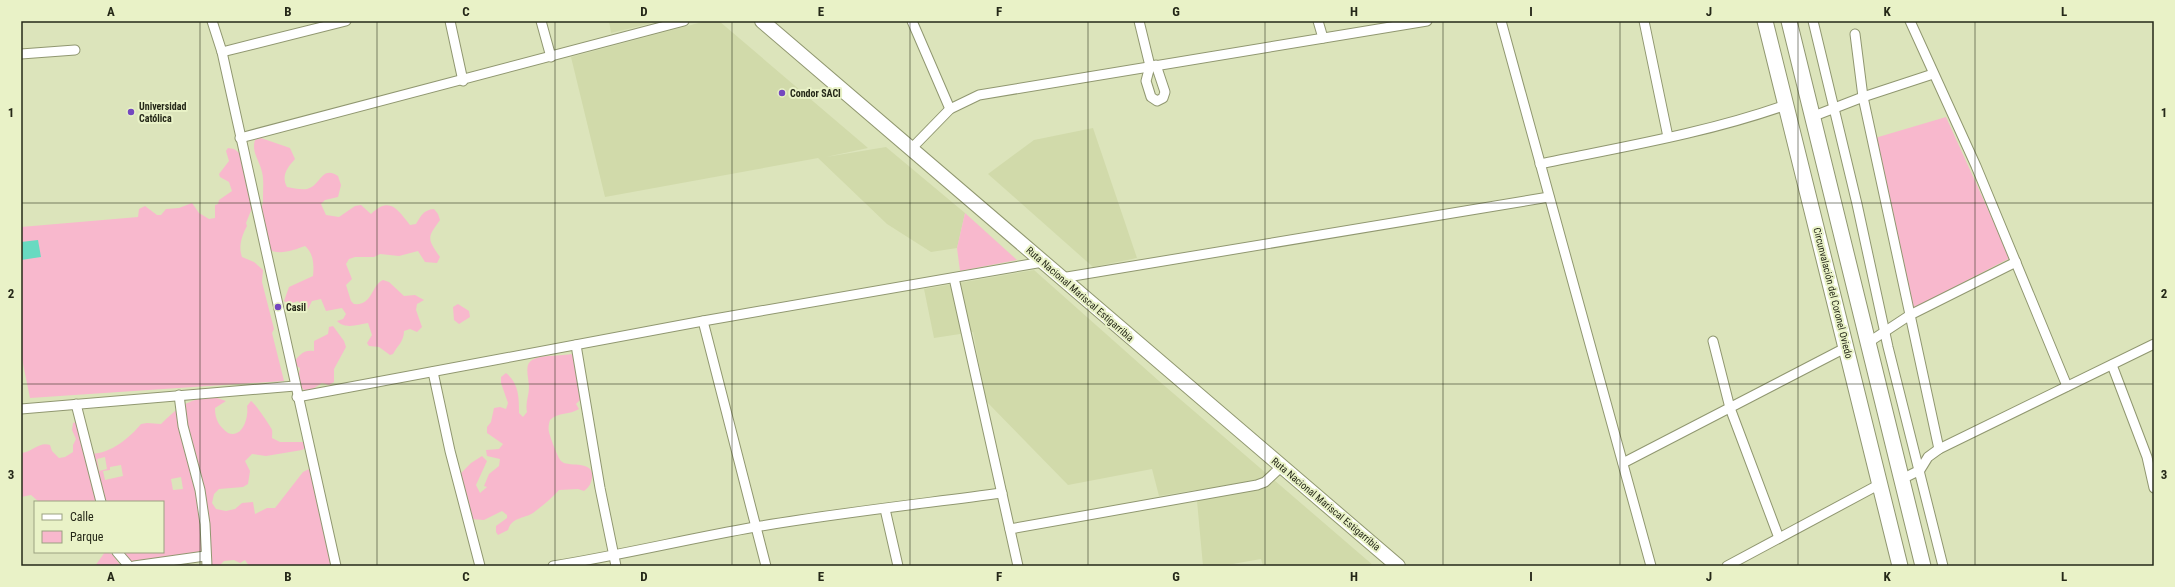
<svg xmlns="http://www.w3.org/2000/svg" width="2175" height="587" font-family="'Roboto Condensed',sans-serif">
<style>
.built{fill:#d1daaa}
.green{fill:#f8b8cd;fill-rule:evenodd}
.water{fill:#68dac1}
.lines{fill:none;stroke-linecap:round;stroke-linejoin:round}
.minor-casing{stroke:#909770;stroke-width:11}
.primary-casing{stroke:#909770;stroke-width:16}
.trunk-casing{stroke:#909770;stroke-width:17}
.minor{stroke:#fff;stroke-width:9}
.primary{stroke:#fff;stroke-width:14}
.trunk{stroke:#fff;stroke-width:15}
.grid{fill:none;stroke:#252818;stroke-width:1;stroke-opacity:0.55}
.poi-dot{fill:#7447bf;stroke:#e9f2c7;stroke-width:1.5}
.labels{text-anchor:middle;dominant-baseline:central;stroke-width:4;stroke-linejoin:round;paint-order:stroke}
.poi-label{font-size:10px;font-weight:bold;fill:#252818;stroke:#e9f2c7;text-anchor:start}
.street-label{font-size:10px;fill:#252818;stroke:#e9f2c7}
.neatline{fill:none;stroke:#252818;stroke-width:1.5}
.grid-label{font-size:13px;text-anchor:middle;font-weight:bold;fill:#252818}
</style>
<rect width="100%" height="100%" fill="#dce4bb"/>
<!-- built -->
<g class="built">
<path d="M609,21H661L611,33Z"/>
<path d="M706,21H719L868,148L826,157L886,147L965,213L957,248L931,252L887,224L818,158L605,197L571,57Z"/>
<path d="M1093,128L1137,258L1093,267L988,174L1034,140Z"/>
<path d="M1034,270L1159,381L1374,566H1263L1261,559L1221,566H1203L1196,490L1159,496L1152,469L1068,485L986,401L973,332L934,338L924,289Z"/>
</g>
<!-- green -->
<g class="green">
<path d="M1946,117L2010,258L1912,309L1875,138Z"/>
<path d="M261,138L290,148L295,159C287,168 281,176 287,187C293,188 301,190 307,189C321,186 321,165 338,176L341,185L338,197L325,200L321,204L326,215L339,217L355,206L361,205L371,214C390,196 397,209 410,225L416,224C421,216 423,210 434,209L438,214L440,220C427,238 427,238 440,257L437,263L425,262L418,251L399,256L380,254L374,257H355L349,259L346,264L352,279L346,285L351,301L354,304C373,306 371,285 383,280L389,282L404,296L415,295L424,300L417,304L416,310L422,327L417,332L410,329L404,331C404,342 397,346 393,354L390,355L379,347L369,346L367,343L372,335L368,323C359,324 345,330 337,321L343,319L346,314L342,308L326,311L321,299L312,301L308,309L304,308L298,301L289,304L284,301L289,287L313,276C314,265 314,254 305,246C294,250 279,256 268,249L267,243C243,224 264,220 263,197C263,189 264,180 262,172C260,161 251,152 255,140Z"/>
<path d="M228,148L234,149L242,155L252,208L246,223L247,226C242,235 238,247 242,257L254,262L263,270L262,282L274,329L272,333L284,381L30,398L21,354V227L138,217L139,209L145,206L157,215H161L166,209L179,208L192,203L199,213L209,219L215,218V205L218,204L219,200L232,191L229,182L220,177L219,174L229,161L226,151Z"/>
<path d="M965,213L1017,260L960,271L957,248Z"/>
<path d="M458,304L469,311L470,317L459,324L454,320L453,307Z"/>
<path d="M333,326L344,341L346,347L334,369V382L329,385L322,383L311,390L305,391C297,384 298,378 300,368L292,364C299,356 303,349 314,351V341L328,334L329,327Z"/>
<path d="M571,354C587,364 588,383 587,399L580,400L576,404L579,409C570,415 558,412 550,420C549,423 548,428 549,432C550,437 558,458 561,461C567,468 595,459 592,478C591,484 589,487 584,491L578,489L559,490C551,499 542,506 533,513C523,519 512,517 508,530L498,535L496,532V526L507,518V515L502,511L484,520L471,519L457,477L471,463L482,456L487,461L476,485L480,493L487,487L484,486L489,474L499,466L500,459L487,456L486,450L499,449L503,444L487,433V427L491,422L494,408L500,407L506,409L508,403L501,383V377L506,373C519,383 519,398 519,413L523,417L527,412C525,403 529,396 529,387C529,381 526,371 528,365C532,353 559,357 571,354Z"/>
<path d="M217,398L226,401L215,408C215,420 219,426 228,433C243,439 249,416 247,406L251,401C254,402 269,424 271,428C273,430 272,435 272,438L280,442H303L308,446L302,450L266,456L252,454L245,461L250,471L248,484L243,487L219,489L214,494L212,503L216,509L226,511L235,509L242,503L253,502L255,514L267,508H275L303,472L309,469L319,478L333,566H249L245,560L240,563L234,560L224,561L219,566H205C195,554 186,562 174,565C163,568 142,567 131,562C127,560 126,555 124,552H163V502H39L31,495L21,497V453C32,452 40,441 50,445L52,451L59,458L65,457L73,452V445L76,439L72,430L73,423L76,422L77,425L83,450L85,453C105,458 129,439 141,424L147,423L161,424C178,408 190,396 217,398ZM105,457L107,469L99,471L97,459ZM121,465L123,476L105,480L103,471L110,470V467ZM181,477L183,489L173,490L171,479Z"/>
<path d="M105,552L112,554L121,566H95Z"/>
</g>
<!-- water -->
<path class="water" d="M38,240L41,257L21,260V242Z"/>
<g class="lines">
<!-- minor casing -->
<g class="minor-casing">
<g id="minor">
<path d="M212,21L222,52L336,566"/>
<path d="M450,21L463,81"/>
<path d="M541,21L551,57"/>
<path d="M912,21L950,109"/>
<path d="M1139,21L1150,66L1146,81L1151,97L1157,101L1163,98L1165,92L1156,65"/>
<path d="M1318,21L1323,38"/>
<path d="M1501,21L1651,566"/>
<path d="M1644,21L1668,137"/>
<path d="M1813,21L1857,204L1888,347L1943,566"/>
<path d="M1910,21L1976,166L2067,386"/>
<path d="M1855,34L1863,97L1939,449"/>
<path d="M222,52L346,21"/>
<path d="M21,54L75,50"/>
<path d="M1814,116L1863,97L1933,74"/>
<path d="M240,138L684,21"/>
<path d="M911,149L950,109L979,95L1427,21"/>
<path d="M1540,164C1622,147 1707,133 1786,105"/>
<path d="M954,278L1018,566"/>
<path d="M1061,278L1549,197"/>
<path d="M703,321L766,566"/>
<path d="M1713,341L1730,408L1779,538"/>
<path d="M1869,342L1910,315L2016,262"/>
<path d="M576,345L600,488L616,566"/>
<path d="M2112,365L2147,457L2154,488"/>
<path d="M433,372L450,451L480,566"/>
<path d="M179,395L183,426L200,490L205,524L207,566"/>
<path d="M297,397L703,321L1043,262"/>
<path d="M76,404L101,502"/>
<path d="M21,409L295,386"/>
<path d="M1623,463L1847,347"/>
<path d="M1902,479L1920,470L1928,457L1939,449L2154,344"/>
<path d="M885,509L898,566"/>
<path d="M1010,529L1257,485L1265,482L1282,466"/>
<path d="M117,552L129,566"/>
<path d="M134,566L205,556"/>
<path d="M553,566C621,555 687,539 755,527C837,513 920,504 1002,493"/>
<path d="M1727,566L1880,484"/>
</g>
</g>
<!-- primary casing -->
<g class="primary-casing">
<path id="primary" d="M762,21L1398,566"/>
</g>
<!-- trunk casing -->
<g class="trunk-casing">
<g id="trunk">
<path d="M1765,21L1900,566"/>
<path d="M1789,21L1923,566"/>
</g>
</g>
<!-- minor -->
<use href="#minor" class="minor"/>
<!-- primary -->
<use href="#primary" class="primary"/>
<!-- trunk -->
<use href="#trunk" class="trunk"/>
</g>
<!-- grid -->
<path class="grid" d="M200,21V566M377,21V566M555,21V566M732,21V566M910,21V566M1088,21V566M1265,21V566M1443,21V566M1620,21V566M1798,21V566M1975,21V566M21,203H2154M21,384H2154"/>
<!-- markers -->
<g class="poi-dot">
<circle cx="782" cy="93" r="4"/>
<circle cx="131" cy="112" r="4"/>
<circle cx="278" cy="307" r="4"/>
</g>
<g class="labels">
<!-- poi labels -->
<g class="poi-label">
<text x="790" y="93">Condor SACI</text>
<text x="139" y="106">Universidad<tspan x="139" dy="12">Católica</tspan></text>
<text x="286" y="307">Casil</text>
</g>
<!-- street labels -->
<g class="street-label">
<text transform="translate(1833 293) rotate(76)">Circunvalación del Coronel Oviedo</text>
<text transform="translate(1080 294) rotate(41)">Ruta Nacional Mariscal Estigarribia</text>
<text transform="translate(1326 504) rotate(40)">Ruta Nacional Mariscal Estigarribia</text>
</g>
</g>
<!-- border -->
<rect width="2175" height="587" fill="none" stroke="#e9f2c7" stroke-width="44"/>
<!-- legend -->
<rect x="34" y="501" width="130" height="52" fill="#e9f2c7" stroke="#9ba181"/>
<rect x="42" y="514" width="20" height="6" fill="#ffffff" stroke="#9ba181"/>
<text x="70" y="521" font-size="12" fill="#252818">Calle</text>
<rect x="42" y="531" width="20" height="12" fill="#f8b8cd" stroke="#9ba181"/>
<text x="70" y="541" font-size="12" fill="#252818">Parque</text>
<rect x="22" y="22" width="2131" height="543" class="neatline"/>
<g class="grid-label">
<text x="111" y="16">A</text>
<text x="288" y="16">B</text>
<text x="466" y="16">C</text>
<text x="644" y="16">D</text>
<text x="821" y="16">E</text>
<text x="999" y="16">F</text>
<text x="1176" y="16">G</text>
<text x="1354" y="16">H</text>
<text x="1531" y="16">I</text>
<text x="1709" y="16">J</text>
<text x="1887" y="16">K</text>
<text x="2064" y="16">L</text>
<text x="11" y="117">1</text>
<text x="2164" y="117">1</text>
<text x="11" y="298">2</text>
<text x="2164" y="298">2</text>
<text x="11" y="479">3</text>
<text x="2164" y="479">3</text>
<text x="111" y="581">A</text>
<text x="288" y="581">B</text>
<text x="466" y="581">C</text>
<text x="644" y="581">D</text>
<text x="821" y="581">E</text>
<text x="999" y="581">F</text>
<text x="1176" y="581">G</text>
<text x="1354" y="581">H</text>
<text x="1531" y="581">I</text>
<text x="1709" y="581">J</text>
<text x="1887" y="581">K</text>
<text x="2064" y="581">L</text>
</g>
</svg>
